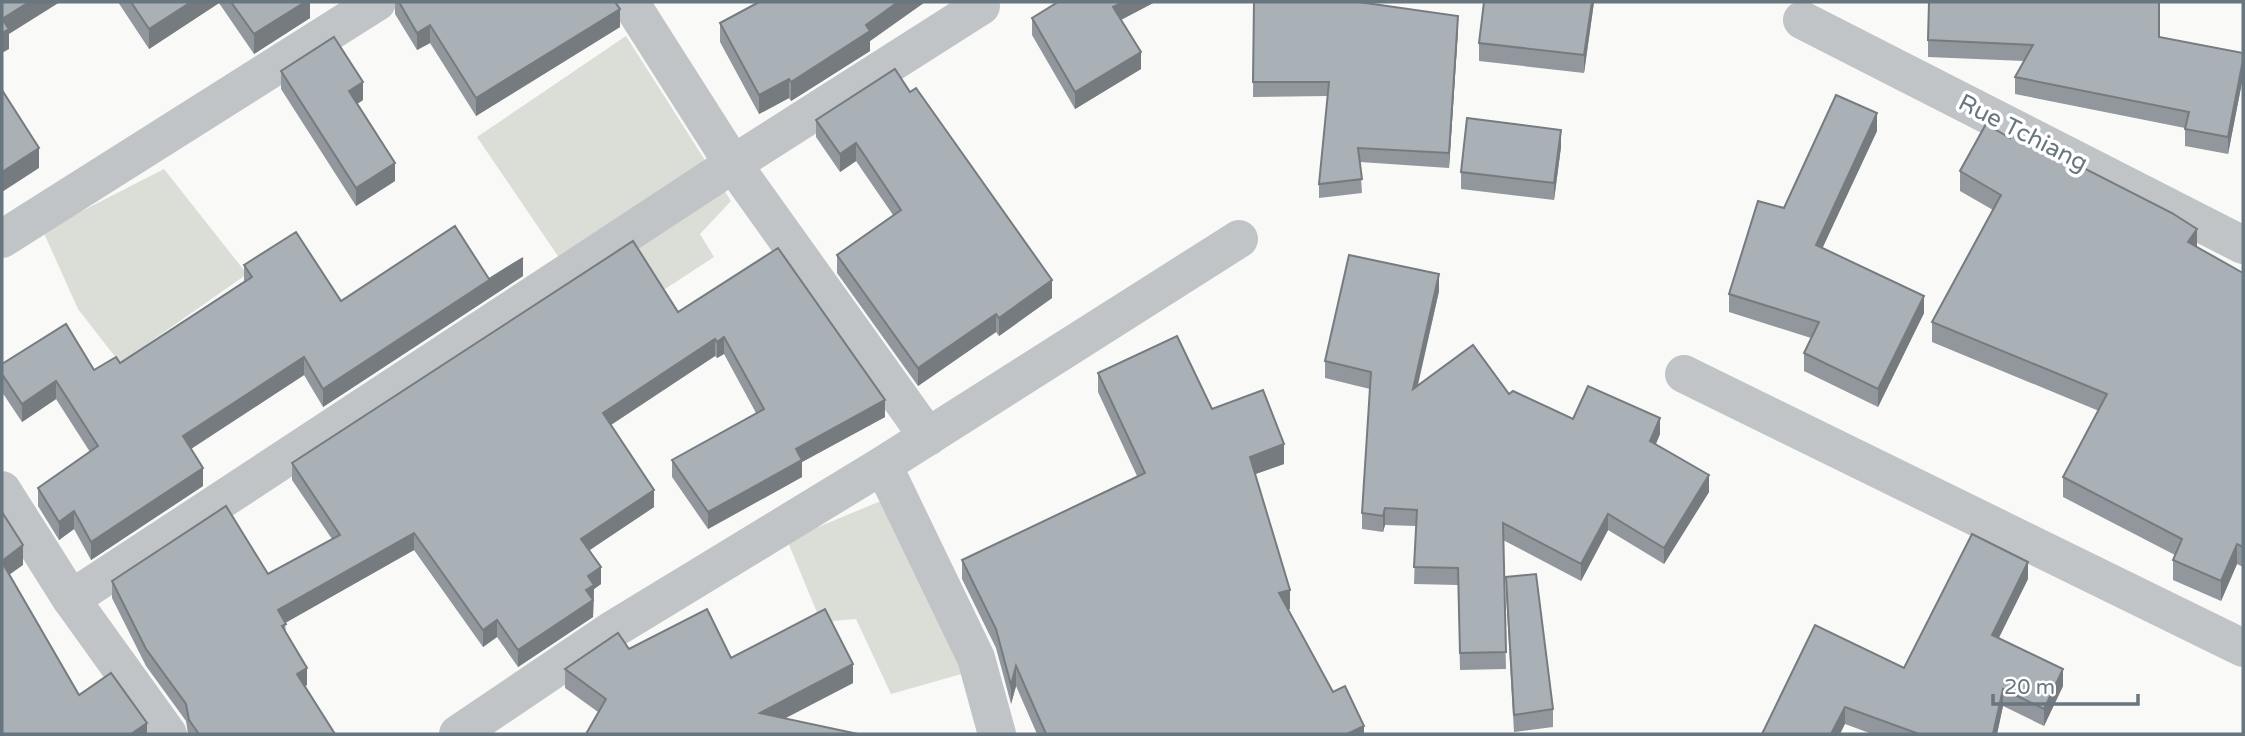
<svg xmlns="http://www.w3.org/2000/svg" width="2245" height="736" font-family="'Varela Round',sans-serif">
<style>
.green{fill:#daded7}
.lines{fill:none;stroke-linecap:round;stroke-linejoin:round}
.minor{stroke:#c0c4c7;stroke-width:38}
.wall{fill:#91979d}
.shaded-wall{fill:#767b7f}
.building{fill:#a9b0b6;stroke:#767b7f;stroke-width:2}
.labels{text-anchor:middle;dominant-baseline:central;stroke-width:7;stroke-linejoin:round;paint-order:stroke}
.street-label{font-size:24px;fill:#68767f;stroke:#fff}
</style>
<rect width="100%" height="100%" fill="#f9f9f8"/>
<!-- green -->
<g class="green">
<path d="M626,36L731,201L700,234L714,257L662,291L577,284L477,137Z"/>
<path d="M164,169L247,274L120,363L78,309L43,231Z"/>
<path d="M888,498L979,669L891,694L856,619L821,622L787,540Z"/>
</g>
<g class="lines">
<!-- minor -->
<g class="minor">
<path d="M630,2L733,164L928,437"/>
<path d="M1802,20L2243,245"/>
<path d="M2,239L377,2"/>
<path d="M1684,374L2243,648"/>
<path d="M883,465L976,658L997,734"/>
<path d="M2,490L71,599L168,734"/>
<path d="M71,599L733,164L981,6"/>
<path d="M458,734L612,630L883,465L1239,239"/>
</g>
</g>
<!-- wall -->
<g class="wall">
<path d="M118,2H310V18L254,54L219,3L149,49Z"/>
<path d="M395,2H615L620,27L476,116L430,43L417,50L395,14Z"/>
<path d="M759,2H925L870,41V51L791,101L789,98L759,114L720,42V23Z"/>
<path d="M1155,2L1121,20L1141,69L1075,109L1032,35V18Z"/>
<path d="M1254,2L1458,30L1449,168L1360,162L1362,193L1319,198V184L1328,96L1253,97Z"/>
<path d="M1484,2H1594L1584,73L1479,61V43Z"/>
<path d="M2159,37L2243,53V77L2228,154L2185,146V128L2015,94V77L2024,61L1928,57V40Z"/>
<path d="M281,71L363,100L357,104L395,181L356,206L281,89Z"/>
<path d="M910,92L1052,298L999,336L996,332L918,386L837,273V255L893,215L856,161L840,172L816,137V120Z"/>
<path d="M1877,131L1822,248L1924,313L1878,407L1804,371V353L1811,338L1729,312V294L1784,208Z"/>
<path d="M1561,147L1554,200L1461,189V172Z"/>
<path d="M1960,171L2197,247L2243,273V567L2237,564L2221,601L2173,580V560L2175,555L2063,497V477L2099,411L1932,342V322L1993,210L1960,191Z"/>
<path d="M244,265L341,301L489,279L523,276L323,407L304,375L191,449L203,486L91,560L74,529L59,540L38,506V488L90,452L56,399L22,422L2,392V364L94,370L120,363L244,281Z"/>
<path d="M1439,291L1418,385L1509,394L1573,419L1660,434L1656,444L1709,492L1664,564L1608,530L1581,581L1503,540L1506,669L1460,670L1458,585L1414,584L1416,526L1385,525L1383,532L1362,529V513L1370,389L1325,378V361Z"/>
<path d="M678,312L885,417L802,462V477L708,529L672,477V460L756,413L724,354L717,358L715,356L611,425L654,507L589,550L601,584L594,589L593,617L518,667L497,637L483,647L414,550L285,623L286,633L307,685L305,686L335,734H188L186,721L146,666L112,598V581L268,574L332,539L292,480V463Z"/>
<path d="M1098,373L1212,409L1284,464L1255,474L1290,609L1288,610L1333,692L1364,734H1037L1016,686L1011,704L996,648L962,579V560L1137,476L1098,392Z"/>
<path d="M1506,577L1553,709V727L1514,732L1506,594Z"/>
<path d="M2028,579L1998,638L2063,686L2044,726L2003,706L1997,734H1872L1845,724L1762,734L1904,668Z"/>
<path d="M629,649L731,658L853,683L786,718L598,712L565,688V669Z"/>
</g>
<!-- shaded-wall -->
<g class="shaded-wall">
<path d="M29,2H60L9,34V49L2,53V19Z"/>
<path d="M191,2H219V3L149,49V29Z"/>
<path d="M305,2H310V18L254,54V34Z"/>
<path d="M898,2H925L870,41V51L791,101V82Z"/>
<path d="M1123,2H1155L1113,24V7Z"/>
<path d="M1592,2H1594L1584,73V55Z"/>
<path d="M620,9V27L476,116V98Z"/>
<path d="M1458,16V30L1449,168V153Z"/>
<path d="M430,25V43L417,50V33Z"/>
<path d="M1141,52V69L1075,109V92Z"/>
<path d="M2243,60V77L2228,154V137Z"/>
<path d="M789,79V98L759,114V95Z"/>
<path d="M363,82V100L349,109V91Z"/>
<path d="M1877,113V131L1816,262V245Z"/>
<path d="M1561,130V147L1554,200V183Z"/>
<path d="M856,143V161L840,172V154Z"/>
<path d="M39,148V168L2,192V172Z"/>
<path d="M395,163V181L356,206V188Z"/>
<path d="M2197,229V249L2188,242Z"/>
<path d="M523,258V276L323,407V389Z"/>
<path d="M1439,274V291L1413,405V389Z"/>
<path d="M1052,280V298L999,336V318Z"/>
<path d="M1924,296V313L1878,407V389Z"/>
<path d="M996,314V332L918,386V368Z"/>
<path d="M724,337V354L717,358V342Z"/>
<path d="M715,339V356L603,430V413Z"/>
<path d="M304,357V375L183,454V436Z"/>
<path d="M56,381V399L22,422V404Z"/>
<path d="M885,400V417L802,462V477L708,529V512L796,449Z"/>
<path d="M1660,418V434L1650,457V441Z"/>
<path d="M1284,444V464L1250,476V457Z"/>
<path d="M203,468V486L91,560V542Z"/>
<path d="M1709,475V492L1664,564V548Z"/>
<path d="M654,490V507L581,556V539Z"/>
<path d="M1385,508V525L1383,532V516Z"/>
<path d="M74,511V529L59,540V522Z"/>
<path d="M1608,514V530L1581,581V564Z"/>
<path d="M414,533V550L278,627V610Z"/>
<path d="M2237,544V564L2221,601V581Z"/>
<path d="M23,545V565L2,580V561Z"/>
<path d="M2028,562V579L1992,652V635Z"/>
<path d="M601,567V584L594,589L593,617L518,667V650L588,576Z"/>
<path d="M1290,590V609L1279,613V593Z"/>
<path d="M497,620V637L483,647V630Z"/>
<path d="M853,664V683L760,731V713Z"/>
<path d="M1016,666V686L1011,704V685Z"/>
<path d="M307,668V685L297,691V674Z"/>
<path d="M2063,669V686L2044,726V709Z"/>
<path d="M2003,689V706L1997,734H1993Z"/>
<path d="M1845,707V724L1840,734H1831Z"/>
<path d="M147,723V734H131Z"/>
<path d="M1364,726V734H1347Z"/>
</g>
<!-- building -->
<g class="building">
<path d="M2,2H29L2,19L9,29L2,33Z"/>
<path d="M131,2H191L149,29Z"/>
<path d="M231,2H305L254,34Z"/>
<path d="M399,2H615L620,9L476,98L430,25L417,33Z"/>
<path d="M759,2H898L866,25L870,31L791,82L789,79L759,95L720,23Z"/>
<path d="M1058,2H1123L1113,7L1141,52L1075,92L1032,18Z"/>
<path d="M1254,2H1359L1458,16L1449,153L1358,148L1362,179L1319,184L1329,82H1253Z"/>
<path d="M1484,2H1592L1584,55L1479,43Z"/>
<path d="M1929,2H2159V37L2243,53V60L2228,137L2185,129L2189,112L2015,77L2033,45L1928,40Z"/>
<path d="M334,37L363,82L349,91L395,163L356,188L281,71Z"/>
<path d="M895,69L910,92L916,88L1052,280L999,318L996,314L918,368L837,255L901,210L856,143L840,154L816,120Z"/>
<path d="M2,90L39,148L2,172Z"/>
<path d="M1836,95L1877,113L1816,245L1924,296L1878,389L1804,353L1819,322L1729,294L1758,201L1784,208Z"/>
<path d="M1467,118L1561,130L1554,183L1461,172Z"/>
<path d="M1986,124L2010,138L2011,131L2172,213L2197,229L2188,242L2243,273V547L2237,544L2221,581L2173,560L2182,539L2063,477L2107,394L1932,322L2001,195L1960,171Z"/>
<path d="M455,226L489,279L523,258L323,389L304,357L183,436L203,468L91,542L74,511L59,522L38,488L98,446L56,381L22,404L2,374V364L66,324L94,370L116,357L120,363L252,277L244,265L296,232L341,301Z"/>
<path d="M633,241L678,312L778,248L885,400L796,449L802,460L708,512L672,460L764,409L724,337L717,342L715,339L603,413L654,490L581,539L601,567L588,576L594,585L586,590L593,600L518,650L497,620L483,630L414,533L278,610L286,624L282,626L307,668L297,674L335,734H199L189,720L186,704L146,649L112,581L226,506L268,574L340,535L292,463Z"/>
<path d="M1349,255L1439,274L1413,389L1473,345L1509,394L1513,391L1573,419L1588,386L1660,418L1650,441L1709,475L1664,548L1608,514L1581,564L1503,523L1506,652L1460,653L1458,568L1414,567L1417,510L1385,508L1383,516L1362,513L1371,372L1325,361Z"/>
<path d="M1177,336L1212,409L1263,390L1284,444L1250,457L1290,590L1279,593L1333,692L1345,686L1364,726L1347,734H1046L1016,666L1011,685L996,629L962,560L1145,473L1098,373Z"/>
<path d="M2,512L23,545L2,561Z"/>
<path d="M1972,534L2028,562L1992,635L2063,669L2044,709L2003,689L1993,734H1919L1845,707L1831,734H1762L1815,625L1904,668Z"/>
<path d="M2,562L79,695L111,673L147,723L131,734H2Z"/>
<path d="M1536,574L1553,709L1514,715L1506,577Z"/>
<path d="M707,609L731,658L825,609L853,664L760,713L858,734H586L606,699L565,669L618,633L629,649Z"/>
</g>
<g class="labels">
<!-- street labels -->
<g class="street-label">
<text transform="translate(2023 133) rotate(27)">Rue Tchiang</text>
</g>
</g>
<!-- border -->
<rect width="2245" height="736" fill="none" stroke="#68767f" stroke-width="7"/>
<!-- scale -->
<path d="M1993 694v10h145v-10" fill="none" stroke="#68767f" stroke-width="3.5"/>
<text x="2004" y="694" font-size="21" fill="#68767f" stroke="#ffffff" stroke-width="5" paint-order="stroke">20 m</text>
</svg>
